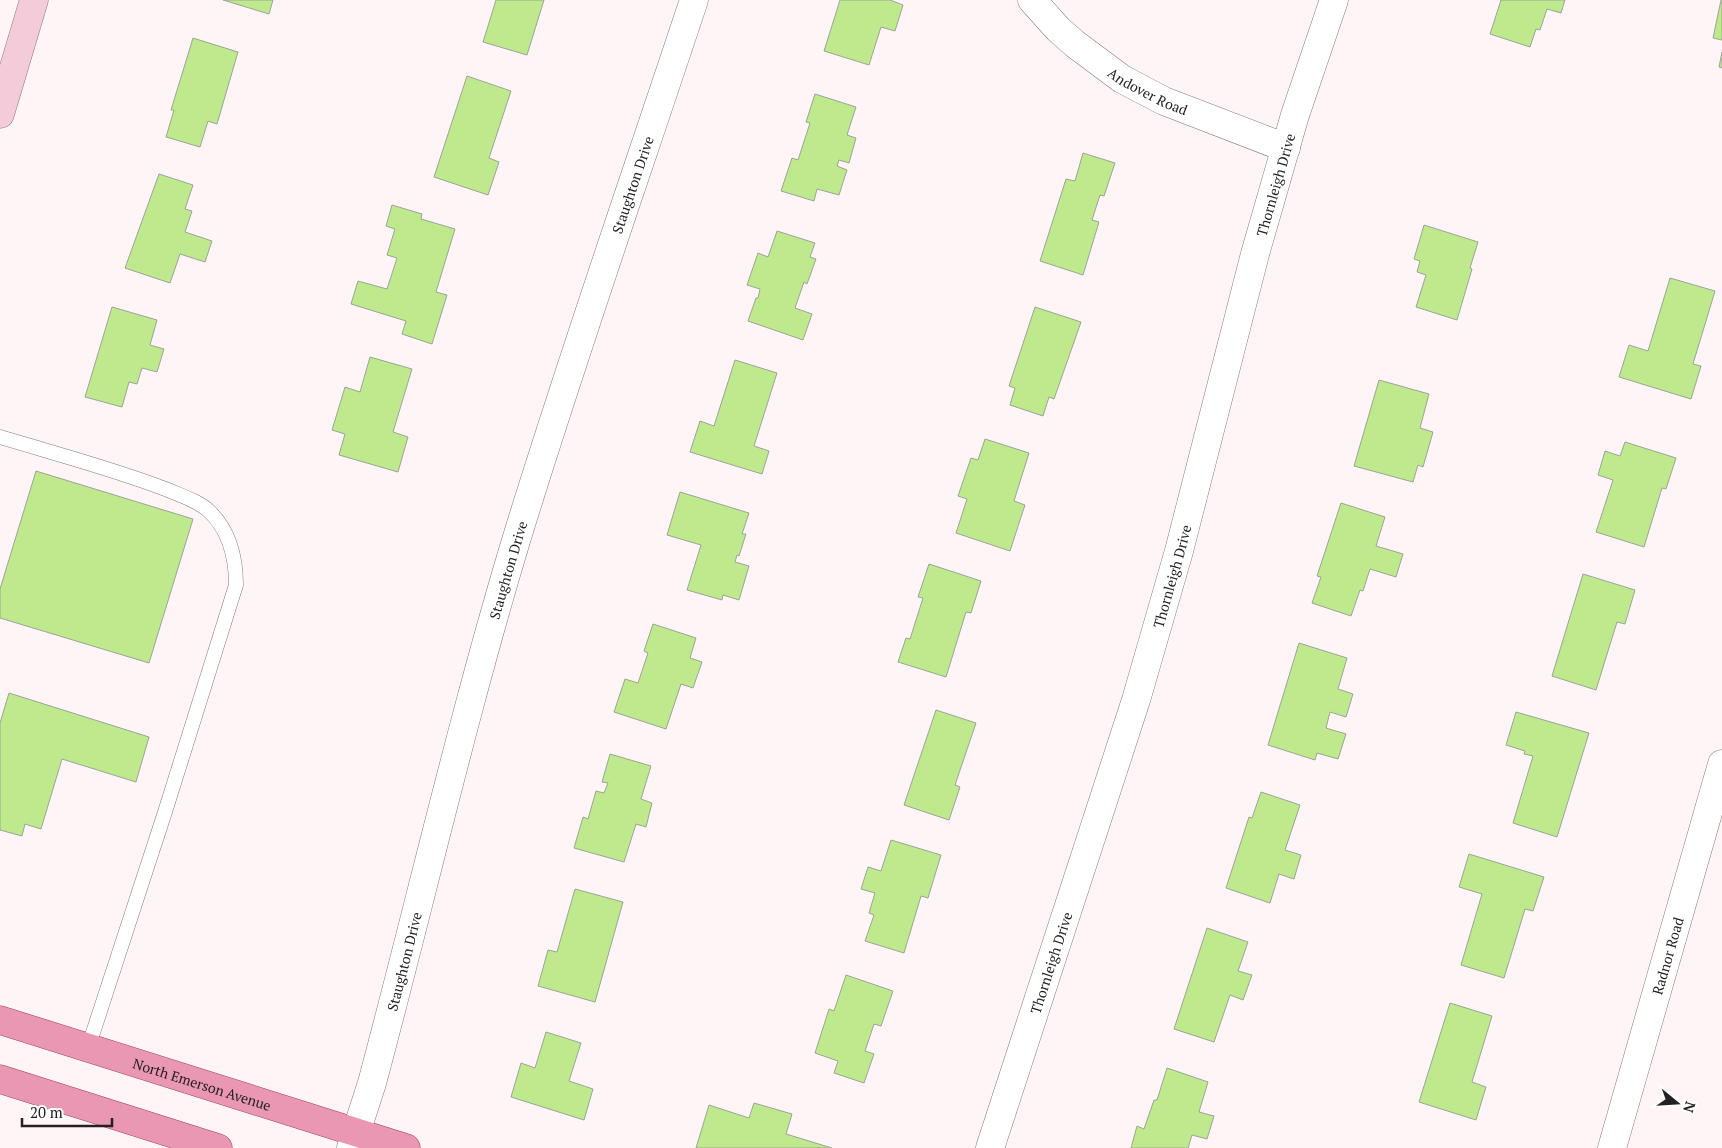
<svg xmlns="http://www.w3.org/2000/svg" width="1722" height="1148" font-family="'PT Serif',serif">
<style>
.building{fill:#bee98d;stroke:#9da397}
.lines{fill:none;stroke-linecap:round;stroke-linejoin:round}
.lane-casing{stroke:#87797c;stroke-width:15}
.street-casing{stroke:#87797c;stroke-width:29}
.secondary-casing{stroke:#87797c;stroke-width:29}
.primary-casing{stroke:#9b405f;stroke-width:29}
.lane{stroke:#fff;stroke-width:14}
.street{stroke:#fff;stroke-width:28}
.secondary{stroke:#f4cbd9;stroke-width:28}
.primary{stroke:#e997b3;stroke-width:28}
.labels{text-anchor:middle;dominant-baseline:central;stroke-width:4.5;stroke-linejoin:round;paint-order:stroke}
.street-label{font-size:14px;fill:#252021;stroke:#fff}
</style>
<rect width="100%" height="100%" fill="#fff5f7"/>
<!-- building -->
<g class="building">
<path d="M223,0H273L269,14Z"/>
<path d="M496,0H544L527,55L483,42Z"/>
<path d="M840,0H890L903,5L895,31L881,27L869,65L824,51Z"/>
<path d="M1501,0H1565L1561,13L1547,9L1540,30L1536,29L1530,47L1490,34Z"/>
<path d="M1721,0H1722V40L1713,38Z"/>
<path d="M193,38L238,52L217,124L208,121L200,147L166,137L174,110H171Z"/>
<path d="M1722,52V68L1719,67Z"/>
<path d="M467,76L511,91L489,158L499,162L488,195L434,177Z"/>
<path d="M815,94L856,107L847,135L856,138L849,163L839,160L837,166L847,170L839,195L817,189L814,201L781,191L792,158L798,160L810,123L806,122Z"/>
<path d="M1083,153L1115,163L1104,196L1100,195L1092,220L1099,222L1083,275L1040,261L1066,179L1075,181Z"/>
<path d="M159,174L193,185L185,209L192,211L185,232L212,241L205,262L180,254L170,283L125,268Z"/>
<path d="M392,205L422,214L421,219L455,229L436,292L447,295L432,344L402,334L406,321L351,304L358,281L387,289L397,258L387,255L395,229L386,226Z"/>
<path d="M1424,225L1478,242L1470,268L1472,269L1457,320L1416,307L1426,275L1417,272L1420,261L1414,259Z"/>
<path d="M777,231L815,243L810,257L816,259L807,284L804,282L795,308L812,314L803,340L748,321L756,298H758L760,289L747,285L758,253L768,257Z"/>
<path d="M1670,278L1715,291L1693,364L1701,366L1691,399L1619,377L1629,345L1648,351Z"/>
<path d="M112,307L157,320L150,345L164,349L157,372L142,368L137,384L129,382L122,407L85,397Z"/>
<path d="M1035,307L1081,322L1054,399L1049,397L1043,416L1010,405L1015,388L1009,386Z"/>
<path d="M370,357L412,369L393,432L408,437L398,472L339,455L345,434L332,430L345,387L360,392Z"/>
<path d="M735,360L777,373L754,446L769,451L762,474L690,452L700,421L714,426Z"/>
<path d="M1379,380L1429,394L1420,428L1433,432L1423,467L1418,465L1413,482L1354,466Z"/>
<path d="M985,439L1029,453L1014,501L1025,505L1010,551L956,533L967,499L958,496L971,458L978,460Z"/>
<path d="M1625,442L1676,458L1666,489L1662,488L1644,547L1596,532L1613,480L1598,475L1605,451L1620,456Z"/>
<path d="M36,471L193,519L149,663L0,618V589Z"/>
<path d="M680,492L749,513L742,534H746L739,556L737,555L735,562L749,566L739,600L723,595L722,600L687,590L701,545L667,535Z"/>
<path d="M1341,503L1385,517L1376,546L1403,554L1396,577L1370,569L1363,591L1360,590L1351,616L1312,603L1321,577L1317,576Z"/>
<path d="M929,564L981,581L971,613L966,612L946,677L898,662L906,638L910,639L923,598L918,597Z"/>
<path d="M1583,574L1635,590L1625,624L1617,622L1596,690L1552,676Z"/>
<path d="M653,624L696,638L690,658L702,662L693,688L681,684L666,729L614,712L625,679L638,683L648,653L644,651Z"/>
<path d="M1299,643L1347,658L1338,689L1353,694L1346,717L1330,712L1326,728L1346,734L1338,759L1317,753L1315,760L1268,745Z"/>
<path d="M9,693L149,737L136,782L62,759L41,829L25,824L22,836L0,830V723Z"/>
<path d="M936,710L976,723L955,785L960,787L949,820L904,805Z"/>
<path d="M1516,712L1589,733L1557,837L1513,823L1533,756L1524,754L1525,751L1506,745Z"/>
<path d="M610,754L651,766L641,799L652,803L646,827L636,824L624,862L574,848L583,817L588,819L596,791L604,793L608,783L602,782Z"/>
<path d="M1261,792L1300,805L1285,850L1301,855L1294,879L1279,874L1270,903L1226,888L1249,817L1252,818Z"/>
<path d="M891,840L941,855L928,898L921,896L904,953L865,941L874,915L869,913L875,893L861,889L868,867L881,871Z"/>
<path d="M1469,854L1544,877L1533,911L1525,909L1504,978L1461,965L1482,894L1459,887Z"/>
<path d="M575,889L623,902L595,1002L538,986L548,950L557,952Z"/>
<path d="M1207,928L1248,942L1238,971L1252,975L1243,1000L1230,995L1214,1042L1174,1029Z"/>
<path d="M846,975L893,991L881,1026L874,1024L865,1051L874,1054L864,1083L834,1073L838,1061L815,1053L829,1009L834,1011Z"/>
<path d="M1450,1003L1492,1016L1472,1082L1486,1087L1476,1120L1419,1102Z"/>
<path d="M546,1032L581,1043L569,1081L593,1089L584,1120L511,1097L521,1063L535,1068Z"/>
<path d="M1167,1068L1208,1082L1199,1112L1214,1116L1207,1139L1192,1135L1188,1148H1131L1137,1126L1144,1129L1154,1100H1157Z"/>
<path d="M754,1103L792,1114L786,1134L832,1148H696L709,1105L749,1118Z"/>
</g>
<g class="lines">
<!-- lane casing -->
<g class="lane-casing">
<path id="lane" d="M0,437C56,454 114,469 168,490C182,496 198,501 209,511C229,530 236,558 236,585L165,812L88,1048"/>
</g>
<!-- street casing -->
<g class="street-casing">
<g id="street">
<path id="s1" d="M1032,0L1058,29L1075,44L1122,79L1164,101L1286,148"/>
<path id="s2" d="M351,1148L372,1083C421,900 463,715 518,534C573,355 635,178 694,0"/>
<path id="s3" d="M990,1148L1136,700L1179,551L1255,254L1295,115L1334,0"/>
<path id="s4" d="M1612,1148L1722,764"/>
</g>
</g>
<!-- secondary casing -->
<g class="secondary-casing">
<path id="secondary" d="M0,114L34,0"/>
</g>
<!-- primary casing -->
<g class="primary-casing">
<g id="primary">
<path id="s5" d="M0,1020L406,1148"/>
<path d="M0,1079L218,1148"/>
</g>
</g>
<!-- lane -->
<use href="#lane" class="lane"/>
<!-- street -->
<use href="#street" class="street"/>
<!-- secondary -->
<use href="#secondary" class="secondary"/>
<!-- primary -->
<use href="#primary" class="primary"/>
</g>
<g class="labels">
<!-- street labels -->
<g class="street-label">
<text stroke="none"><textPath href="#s1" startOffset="149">Andover Road</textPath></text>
<text stroke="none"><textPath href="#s2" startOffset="1004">Staughton Drive</textPath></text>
<text stroke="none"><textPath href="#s3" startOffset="1005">Thornleigh Drive</textPath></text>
<text stroke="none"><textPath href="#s2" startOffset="599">Staughton Drive</textPath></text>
<text stroke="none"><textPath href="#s3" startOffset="600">Thornleigh Drive</textPath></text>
<text stroke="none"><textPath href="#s4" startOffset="200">Radnor Road</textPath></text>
<text stroke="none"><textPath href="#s2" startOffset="194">Staughton Drive</textPath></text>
<text stroke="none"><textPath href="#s3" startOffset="195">Thornleigh Drive</textPath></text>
<text stroke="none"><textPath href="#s5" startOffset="212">North Emerson Avenue</textPath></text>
</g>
</g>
<!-- north arrow -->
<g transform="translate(1677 1103) rotate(108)" stroke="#ffffff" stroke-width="4" paint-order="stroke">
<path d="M0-4L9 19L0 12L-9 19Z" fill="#252021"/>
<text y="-8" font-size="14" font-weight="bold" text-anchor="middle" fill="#252021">N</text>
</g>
<!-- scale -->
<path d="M22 1118v8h90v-8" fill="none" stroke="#252021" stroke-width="2.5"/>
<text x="30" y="1118" font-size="15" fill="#252021" stroke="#ffffff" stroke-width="4" paint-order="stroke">20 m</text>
</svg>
